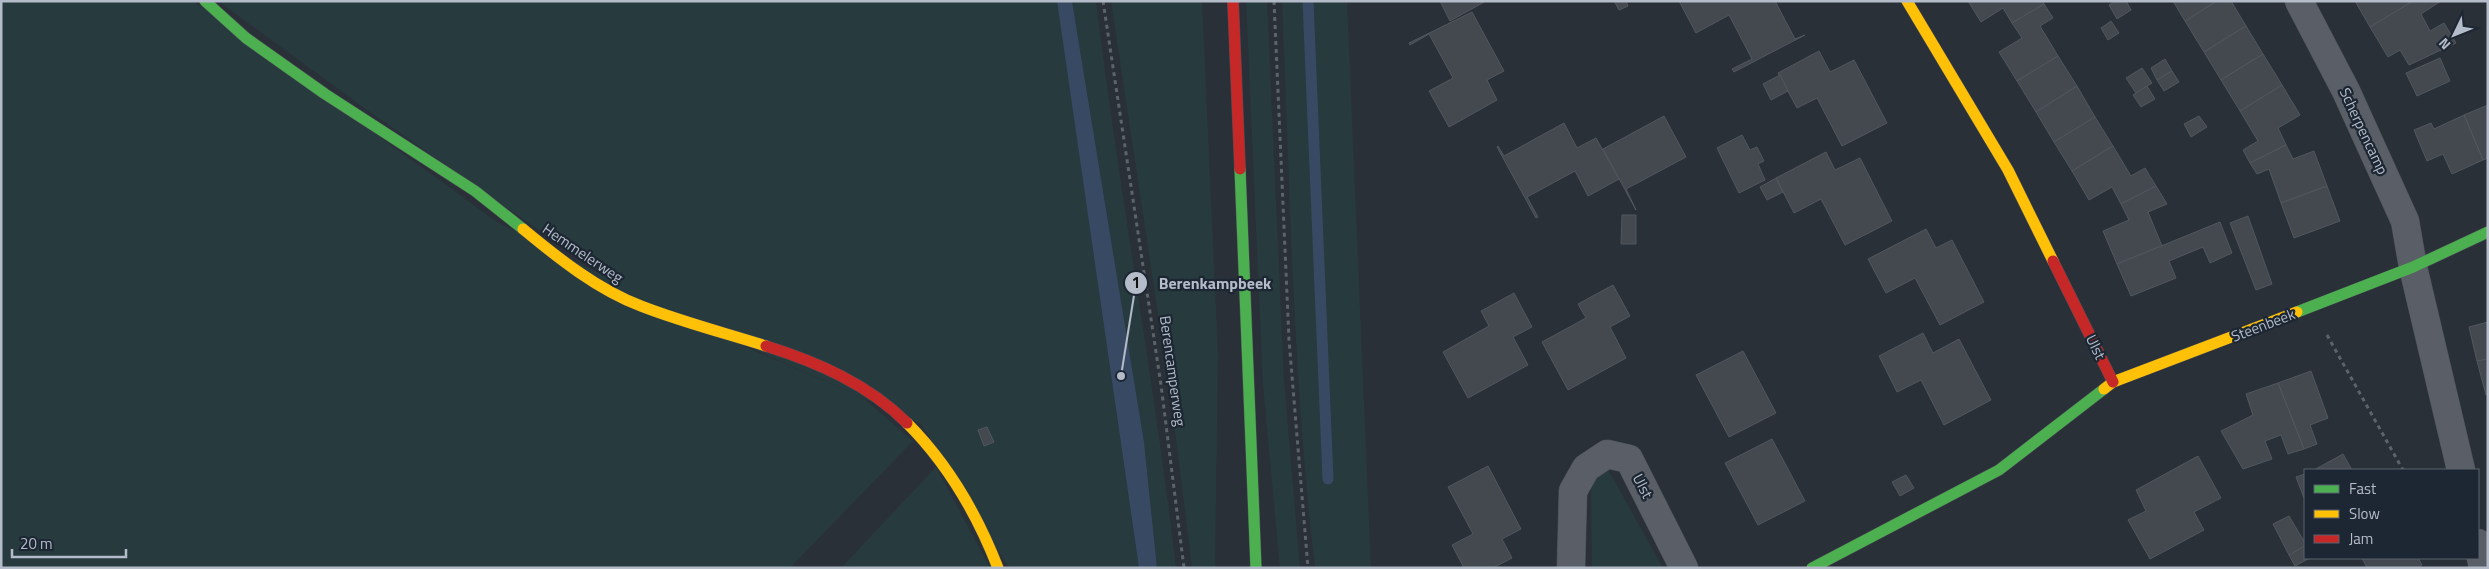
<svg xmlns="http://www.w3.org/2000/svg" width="2489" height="569" font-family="'Titillium Web',sans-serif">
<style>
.green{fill:#273a3e}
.water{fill:#384963}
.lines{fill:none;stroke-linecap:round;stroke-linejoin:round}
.stream{stroke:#384963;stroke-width:11}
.building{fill:#444950;stroke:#52575f}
.street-casing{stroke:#484c53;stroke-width:29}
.fast-casing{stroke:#484c53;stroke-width:12}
.slow-casing{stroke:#484c53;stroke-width:12}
.jam-casing{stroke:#484c53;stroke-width:12}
.path{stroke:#5d636a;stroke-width:3;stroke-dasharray:4 4;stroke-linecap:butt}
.street{stroke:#5a5e66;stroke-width:28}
.fast{stroke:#4caf50;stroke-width:11}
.slow{stroke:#ffc107;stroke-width:11}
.jam{stroke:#c62828;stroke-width:11}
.labels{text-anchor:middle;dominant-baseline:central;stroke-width:4.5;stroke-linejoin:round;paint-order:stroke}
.street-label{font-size:15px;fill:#b4bcc9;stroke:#1d2633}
.leader{fill:none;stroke:#b4bcc9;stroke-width:2}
.callout-dot{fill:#b4bcc9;stroke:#1d2633;stroke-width:2}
.mark-label{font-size:15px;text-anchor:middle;font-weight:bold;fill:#111}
.callout-label{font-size:16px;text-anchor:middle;font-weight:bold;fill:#b4bcc9;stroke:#1d2633;stroke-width:4.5;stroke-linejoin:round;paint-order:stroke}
</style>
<rect width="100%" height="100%" fill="#2a3038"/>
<!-- green -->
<g class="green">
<path d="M1,1H193L497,222L748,348L862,397L913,441L790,568H1Z"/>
<path d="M218,1H1057L1139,568H1009L921,424L630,294L360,105Z"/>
<path d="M1072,1H1096C1119,191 1154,378 1176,568H1157L1144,442Z"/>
<path d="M1111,1H1202L1218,355L1215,568H1192L1172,407Z"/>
<path d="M1246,1H1267L1284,380L1300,568H1280L1263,385Z"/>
<path d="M1282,1H1347L1371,568H1315C1293,380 1290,190 1282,1Z"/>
<path d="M936,467L990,568H841Z"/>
<path d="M1601,471H1609L1663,568H1592L1591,479Z"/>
</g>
<!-- water -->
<path class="water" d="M1057,1H1072L1144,442L1157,568H1139Z"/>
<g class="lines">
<!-- stream -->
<path class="stream" d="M1308,1L1328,479"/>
</g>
<!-- building -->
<g class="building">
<path d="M1440,1H1486L1450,21Z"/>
<path d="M1614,1H1626L1628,6L1619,10Z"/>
<path d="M1679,1H1775L1795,39L1805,35L1734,72L1732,69L1752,59L1729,15L1696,33Z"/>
<path d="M1968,1H2043L2044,4L2012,23L2003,8L1981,22Z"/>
<path d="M2116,1H2126L2131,10L2117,19L2109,5Z"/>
<path d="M2173,1H2217L2185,21Z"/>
<path d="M2217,1H2231L2246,26L2204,52L2185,21Z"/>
<path d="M2355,1H2413V2L2370,27Z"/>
<path d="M2441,1L2421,14L2430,31L2444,23L2456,43L2409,65L2400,50L2388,57L2370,27L2413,1Z"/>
<path d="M2044,4L2053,18L2040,26L2058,56L2017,81L1999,52L2022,38L2012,23Z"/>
<path d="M1472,12L1504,71L1487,80L1497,100L1449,127L1429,91L1453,78L1429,34L1410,45L1409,43Z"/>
<path d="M2111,21L2119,33L2108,40L2101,28Z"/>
<path d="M2246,26L2263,54L2221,80L2204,52Z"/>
<path d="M1819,51L1830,72L1854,60L1887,123L1842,146L1817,98L1797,108L1778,73Z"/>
<path d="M2263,54L2282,85L2240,111L2221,80Z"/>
<path d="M2058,56L2077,86L2036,112L2017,81Z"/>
<path d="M2440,58L2450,81L2417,96L2406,73Z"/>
<path d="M2165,59L2172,71L2157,80L2151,68Z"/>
<path d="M2142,68L2152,83L2136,93L2126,78Z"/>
<path d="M2172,71L2179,82L2164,91L2157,80Z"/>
<path d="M1780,75L1788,91L1771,100L1763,84Z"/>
<path d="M2282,85L2300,115L2278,128L2286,145L2250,163L2243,150L2258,141L2240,111Z"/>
<path d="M2077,86L2095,117L2054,142L2036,112Z"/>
<path d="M2147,86L2155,99L2141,107L2133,95Z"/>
<path d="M2488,105V158L2483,160L2464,115Z"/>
<path d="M2464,115L2483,160L2452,174L2443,154L2427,161L2414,130L2431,123L2434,129Z"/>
<path d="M1664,116L1686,157L1626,189L1636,210L1603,149Z"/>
<path d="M2199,116L2207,127L2191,137L2184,124Z"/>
<path d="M2095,117L2113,146L2072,171L2054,142Z"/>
<path d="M1564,123L1577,148L1596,138L1619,179L1588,196L1575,171L1527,197L1538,217L1536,218L1497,147L1498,146L1504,156Z"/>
<path d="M1742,135L1750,150L1757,147L1764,161L1758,164L1765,180L1739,193L1717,148Z"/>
<path d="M2286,145L2293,159L2314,151L2327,186L2281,203L2269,169L2257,174L2250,163Z"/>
<path d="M2113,146L2131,176L2145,168L2156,186L2121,204L2112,187L2089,200L2072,171Z"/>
<path d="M1826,152L1835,170L1860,158L1892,221L1845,245L1821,199L1794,213L1776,178Z"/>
<path d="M1776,178L1783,192L1767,200L1760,187Z"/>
<path d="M2156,186L2167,204L2148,212L2162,246L2117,264L2103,231L2129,220L2121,204Z"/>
<path d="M2327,186L2340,221L2294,238L2281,203Z"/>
<path d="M1622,215H1636V244H1621Z"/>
<path d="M2248,216L2272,284L2256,290L2230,223Z"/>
<path d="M2220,222L2232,253L2210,263L2203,247L2169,261L2176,278L2131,296L2117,264Z"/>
<path d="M1926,229L1936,248L1952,240L1984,302L1940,325L1915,278L1886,293L1868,259Z"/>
<path d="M1613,285L1630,316L1610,327L1626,358L1568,390L1542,342L1586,318L1578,304Z"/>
<path d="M1514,293L1532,327L1513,337L1528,365L1468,398L1443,352L1489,326L1481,311Z"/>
<path d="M2488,322V359L2477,361L2469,327Z"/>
<path d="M1923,333L1933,353L1959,339L1991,400L1944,425L1921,380L1897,392L1879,356Z"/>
<path d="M1743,351L1776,413L1729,437L1696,375Z"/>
<path d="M2488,359V394L2486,395L2477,361Z"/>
<path d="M2311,371L2328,418L2310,425L2317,444L2304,449L2278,383Z"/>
<path d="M2278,383L2304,449L2288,454L2281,435L2265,441L2272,459L2243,469L2221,431L2253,415L2246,394Z"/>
<path d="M987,427L994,442L984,446L978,430Z"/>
<path d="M1772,439L1805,501L1758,525L1725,463Z"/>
<path d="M2343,454L2352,470H2314Z"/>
<path d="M2198,456L2221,498L2194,512L2204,530L2150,559L2128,520L2146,511L2136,490Z"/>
<path d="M1488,466L1521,529L1502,539L1512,558L1493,568H1464L1452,545L1473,534L1448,487Z"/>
<path d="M2305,474V497L2304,498L2296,477Z"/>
<path d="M1906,475L1914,488L1900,496L1892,482Z"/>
<path d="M2289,516L2305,543V546L2289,555L2273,524Z"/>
<path d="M2305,546V558H2310L2295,566L2289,555Z"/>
<path d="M2362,558H2418L2422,565L2417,568H2367Z"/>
</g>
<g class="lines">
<!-- street casing -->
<g class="street-casing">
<g id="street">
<path d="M2299,1L2346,91L2405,221L2413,267L2461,470"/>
<path d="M2478,543L2483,568"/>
<path d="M1571,568L1573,491L1586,468L1607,454L1629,459L1684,568"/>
</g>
</g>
<!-- fast casing -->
<g class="fast-casing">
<g id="fast">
<path d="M205,1L246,38L325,94L475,191L523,229"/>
<path d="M1240,169L1256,568"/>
<path d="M2297,312L2413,267L2488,232"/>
<path d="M1812,568L1999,470L2104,389"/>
</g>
</g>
<!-- slow casing -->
<g class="slow-casing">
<g id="slow">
<path d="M1907,1L2008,170L2053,261"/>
<path d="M523,229C558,258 598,290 641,306C682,322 725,333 766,346"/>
<path d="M2104,389L2113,382L2297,312"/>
<path d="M907,423C948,464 977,514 998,568"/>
</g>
</g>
<!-- jam casing -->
<g class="jam-casing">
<g id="jam">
<path d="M1233,1L1240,169"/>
<path d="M2053,261L2113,382"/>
<path d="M766,346C817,362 868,384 907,423"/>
</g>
</g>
<!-- path -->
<g class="path">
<path d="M1103,1L1161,385L1184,568"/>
<path d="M1274,1L1289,340L1308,568"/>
<path d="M2327,335L2403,470"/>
</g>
<!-- street -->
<use href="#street" class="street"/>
<!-- fast -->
<use href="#fast" class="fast"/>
<!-- slow -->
<use href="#slow" class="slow"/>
<!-- jam -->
<use href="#jam" class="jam"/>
</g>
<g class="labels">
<!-- street labels -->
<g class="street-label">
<text transform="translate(2364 131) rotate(65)">Scherpencamp</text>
<text transform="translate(583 253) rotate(34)">Hemmelerweg</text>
<text transform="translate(2263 325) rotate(-21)">Steenbeek</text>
<text transform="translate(2096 347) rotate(64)">Ulst</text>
<text transform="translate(1173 371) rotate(82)">Berencamperweg</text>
<text transform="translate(1643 486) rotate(63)">Ulst</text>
</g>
</g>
<!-- callouts -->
<path class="leader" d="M1121 376L1136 283"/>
<g class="callout-dot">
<circle cx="1121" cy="376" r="5"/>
<circle cx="1136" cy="283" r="12"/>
</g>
<g class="mark-label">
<text x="1136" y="288">1</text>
</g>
<g class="callout-label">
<text x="1215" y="289">Berenkampbeek</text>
</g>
<!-- border -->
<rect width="2489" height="569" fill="none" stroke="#b4bcc9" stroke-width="5"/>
<!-- legend -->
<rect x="2304" y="469" width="175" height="90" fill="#1d2633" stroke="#59626f"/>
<rect x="2314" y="485" width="25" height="8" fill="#4caf50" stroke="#59626f"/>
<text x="2349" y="494" font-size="15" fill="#b4bcc9">Fast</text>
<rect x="2314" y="510" width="25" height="8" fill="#ffc107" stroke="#59626f"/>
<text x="2349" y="519" font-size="15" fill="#b4bcc9">Slow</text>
<rect x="2314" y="535" width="25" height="8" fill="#c62828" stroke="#59626f"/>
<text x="2349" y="544" font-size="15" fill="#b4bcc9">Jam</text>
<!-- north arrow -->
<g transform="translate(2454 35) rotate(227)" stroke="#1d2633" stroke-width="4" paint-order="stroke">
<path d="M0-4L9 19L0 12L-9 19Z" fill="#b4bcc9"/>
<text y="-8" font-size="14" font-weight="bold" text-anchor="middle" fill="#b4bcc9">N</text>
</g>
<!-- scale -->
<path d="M12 549v8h114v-8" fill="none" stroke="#b4bcc9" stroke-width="2.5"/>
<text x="20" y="549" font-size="15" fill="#b4bcc9" stroke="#1d2633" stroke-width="4" paint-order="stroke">20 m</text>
</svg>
